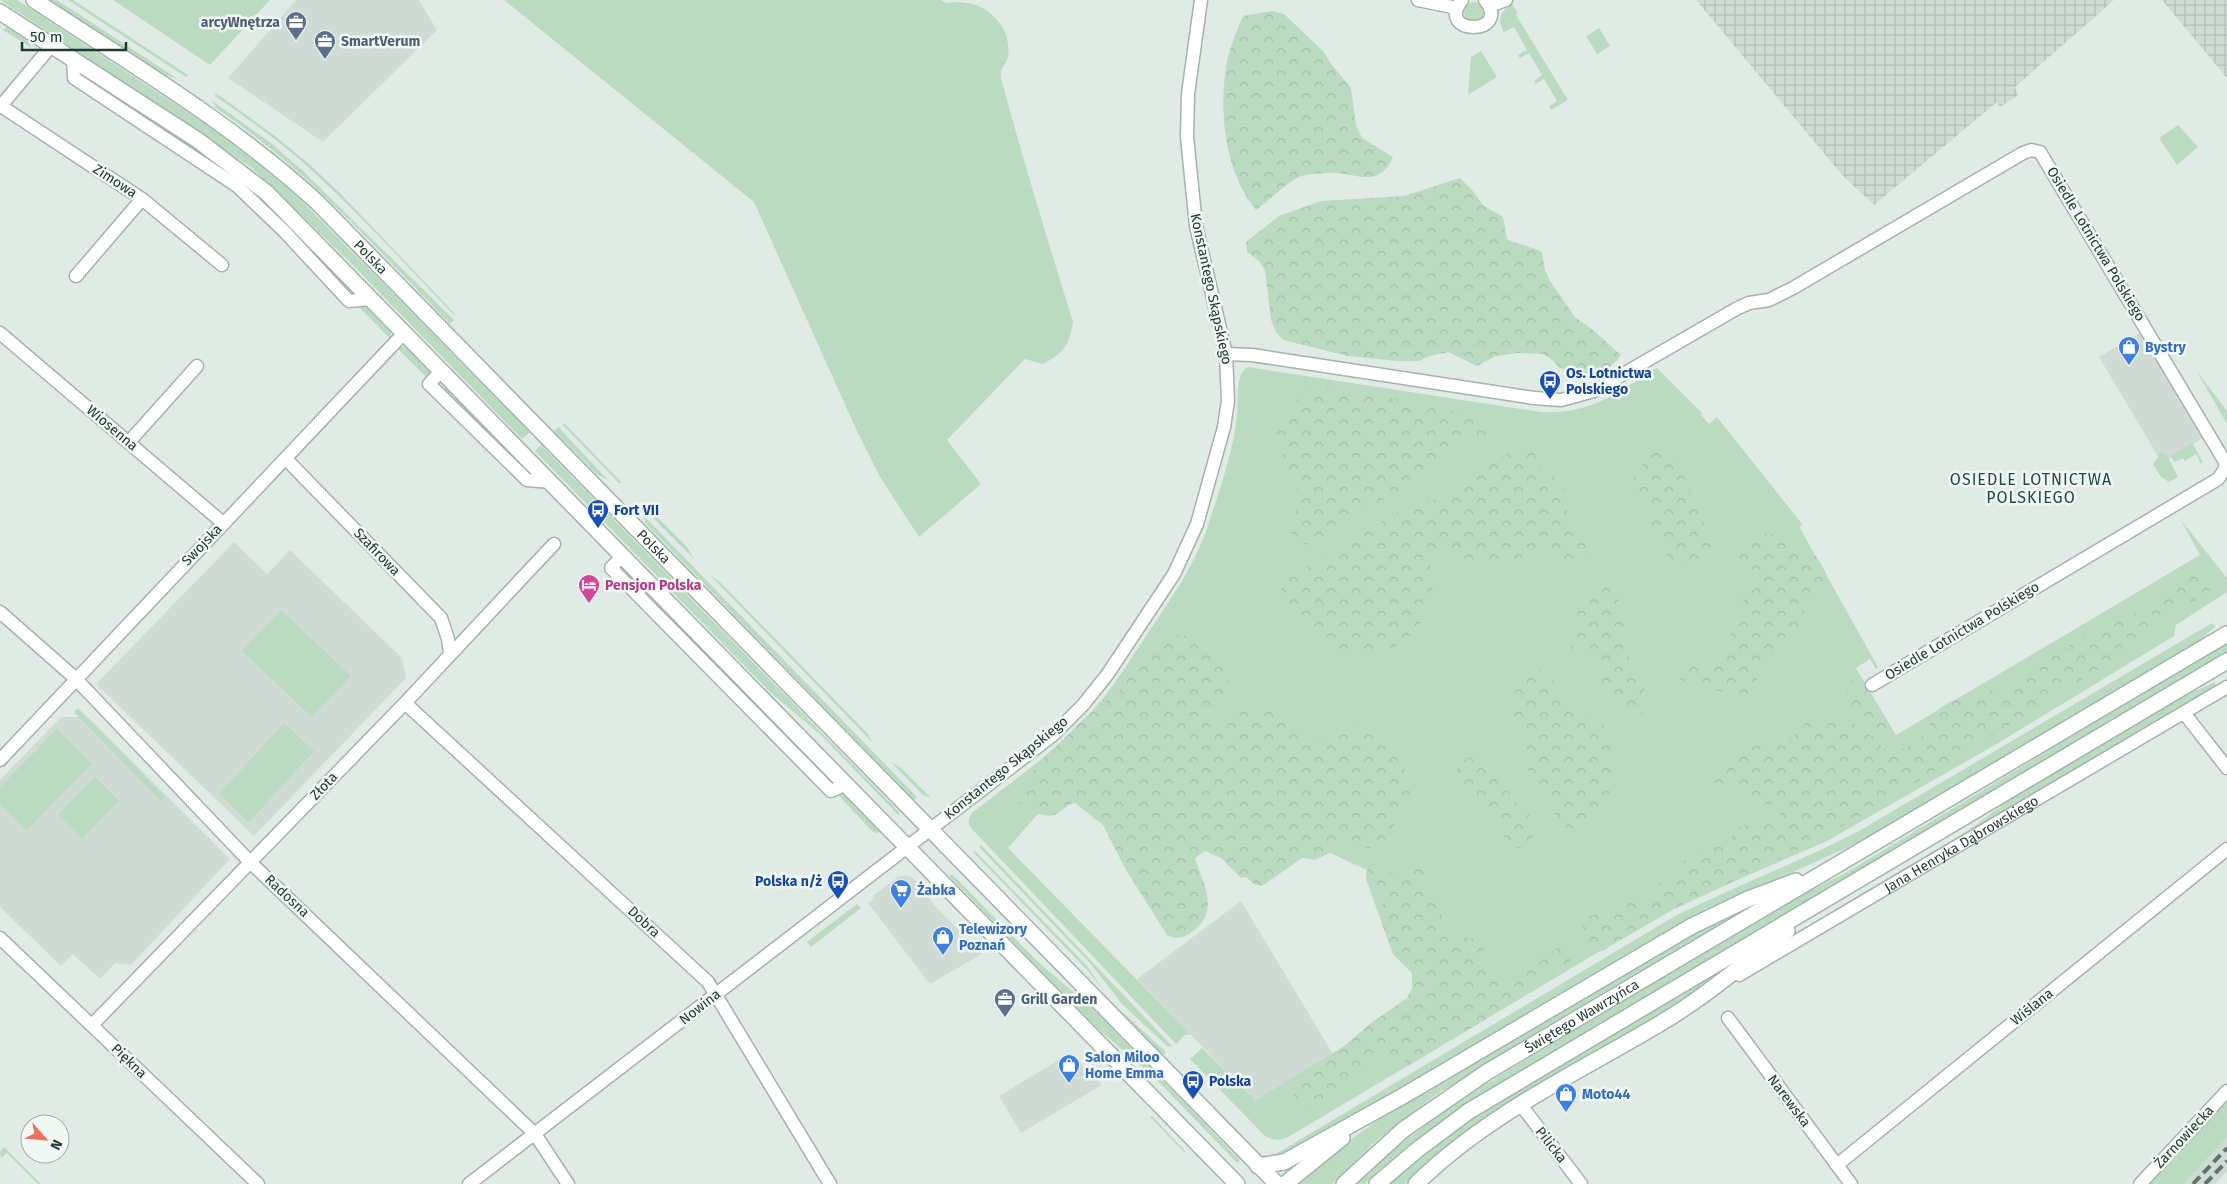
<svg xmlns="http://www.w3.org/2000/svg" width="2227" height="1184" font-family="'Fira Sans',sans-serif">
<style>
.built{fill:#cfdbd4}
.industrial{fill:url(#industrial-grid)}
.green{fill:#bbdbc0}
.forest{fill:url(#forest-crowns)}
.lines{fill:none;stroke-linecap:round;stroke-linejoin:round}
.street-casing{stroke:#a4b3ab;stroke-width:15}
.secondary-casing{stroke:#a0b6ac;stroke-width:18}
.street{stroke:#fff;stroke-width:12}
.secondary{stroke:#fff;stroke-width:15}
.rail{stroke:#5c766d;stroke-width:4;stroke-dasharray:10 5;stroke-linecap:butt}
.labels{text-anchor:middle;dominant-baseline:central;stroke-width:5;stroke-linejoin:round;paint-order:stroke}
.service-label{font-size:14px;font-weight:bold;fill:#4e5e75;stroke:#f1f8f4;text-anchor:start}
.street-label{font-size:14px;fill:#223b31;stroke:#f1f8f4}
.shop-label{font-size:14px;font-weight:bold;fill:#366cbe;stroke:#f1f8f4;text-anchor:start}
.transit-label{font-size:14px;font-weight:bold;fill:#164399;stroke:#f1f8f4;text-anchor:start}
.hotel-label{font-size:14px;font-weight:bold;fill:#b23c85;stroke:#f1f8f4;text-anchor:start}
.quarter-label{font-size:16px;letter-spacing:1px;fill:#1f4c3c;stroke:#f1f8f4}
</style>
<defs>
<pattern id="industrial-grid" width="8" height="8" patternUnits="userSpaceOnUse" patternTransform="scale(1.25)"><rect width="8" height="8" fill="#cfdbd4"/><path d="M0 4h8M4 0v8" fill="none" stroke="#b1bdb6"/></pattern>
<pattern id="forest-crowns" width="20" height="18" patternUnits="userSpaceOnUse" patternTransform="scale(1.25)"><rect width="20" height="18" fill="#bbdbc0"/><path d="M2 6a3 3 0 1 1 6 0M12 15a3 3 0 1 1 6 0" fill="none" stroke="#a0bda5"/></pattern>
</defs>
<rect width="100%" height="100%" fill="#e1ebe5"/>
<!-- built -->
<g class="built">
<path d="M296,0H419L437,30L323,142L228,78Z"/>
<path d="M2141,332L2203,438L2162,463L2099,357Z"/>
<path d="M234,542L267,574L290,550L402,658L406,678L254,836L96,684Z"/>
<path d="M61,717H88L230,859L131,965L115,963L100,979L73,954L61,966L0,907V780Z"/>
<path d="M905,875L912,877L935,906L982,954L930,984L868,903L874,898L873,896L899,876L901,877Z"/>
<path d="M1241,901L1333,1054L1254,1100L1137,979Z"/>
<path d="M1070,1053L1102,1085L1021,1133L999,1096Z"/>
<path d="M2227,1138V1171L2215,1184H2183Z"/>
</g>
<!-- industrial -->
<g class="industrial">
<path d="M1696,0H2114L2015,87L2018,95L2000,107L1997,102L1874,205L1843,176Z"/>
<path d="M2162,0H2227V78Z"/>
</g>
<!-- green -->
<g class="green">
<path d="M0,0H17L213,129L285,184L530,432L522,439L351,263L252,168Z"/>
<path d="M49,0H57L178,79L165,75Z"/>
<path d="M68,0H73L188,75L186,77Z"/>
<path d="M113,0H270L210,65Z"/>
<path d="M504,0H941L946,3C971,0 989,6 1003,28C1008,36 1009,48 1008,57C1006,64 999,70 1001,78C1023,160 1048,241 1073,322C1069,346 1064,353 1043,364L1025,359L947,440L981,484L919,537L880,477L856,429L754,202Z"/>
<circle cx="1474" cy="12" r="10"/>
<path d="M1512,4L1518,13L1516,15L1568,100L1551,110L1549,106L1557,101L1544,79L1535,84L1534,81L1542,75L1529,53L1520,58L1518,55L1527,50L1514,27L1504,32C1497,20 1500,11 1512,4Z"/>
<path d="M7,27L27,40L32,48L3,30Z"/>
<path d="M1599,28L1610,46L1597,54L1586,36Z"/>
<path d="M1481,51L1497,77L1468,95L1471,57Z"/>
<path d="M83,77L242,182L353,294L348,292L286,229Z"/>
<path d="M216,93L275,136L308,163L340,193L457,316L452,313C405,264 359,213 308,167C279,141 247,118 215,96Z"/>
<path d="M211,100L271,143L303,171L454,320L450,324C376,248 306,168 217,109Z"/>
<path d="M2178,125L2198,147L2177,165L2159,138Z"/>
<path d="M362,307L368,308L390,331L391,335L390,339L360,308Z"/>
<path d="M403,347L408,348L429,371V374L426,377L397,348Z"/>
<path d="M1248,367L1541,412C1591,414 1616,394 1657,368L1702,413L1701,415L1709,424L1717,417L1802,524L1800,528L1878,667L1876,669L1870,659L1856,668L1896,735L2200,555L2181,520L2227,578V592L2176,625L2174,636L1995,745L1827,841L1691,900L1627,935L1290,1136C1280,1141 1274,1141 1265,1136L1190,1059L1202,1048L1255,1100L1432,993L1393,954L1366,879L1367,870L1330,853L1314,860L1066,782L1008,848L1191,1035L1186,1034L1176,1044L972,829C967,823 968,820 972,813C1016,778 1064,746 1100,702C1119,679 1135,652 1152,627C1173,596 1195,564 1207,528C1218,495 1234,450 1237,415C1239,401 1234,374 1248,367Z"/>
<path d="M2196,370L2227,411V424Z"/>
<path d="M445,387L509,452L507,454L445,391Z"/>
<path d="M562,424H565L622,483H619Z"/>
<path d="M559,427L562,431L608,480L598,475L554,431Z"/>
<path d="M2192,443L2203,462L2201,464L2196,454L2185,461L2183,458L2175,462L2170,456Z"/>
<path d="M541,445L900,813L898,815L823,737L770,692L535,451Z"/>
<path d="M2161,453L2167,455L2178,477L2169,482L2161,477L2153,464Z"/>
<path d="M650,510L687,547L694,559L648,513Z"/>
<path d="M644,516L917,797L914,800L650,528L645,522Z"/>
<path d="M710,575L721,583L867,733L874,744Z"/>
<path d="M637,584L831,781L829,784L637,587Z"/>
<path d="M281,610L351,676L312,717L242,651Z"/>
<path d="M2212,623L2215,627L2191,647L1864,840L1680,923L1296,1150L1286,1156L1269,1158L1675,916C1736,886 1799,862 1859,831Z"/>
<path d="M2227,643V652L1476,1097L1414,1141L1365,1184H1356C1420,1122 1495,1078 1572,1032C1650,985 1728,940 1806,893L1849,871Z"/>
<path d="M2215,682L2216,689L1846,909V905L1854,898L1969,830L2009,800L2047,777L2185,696Z"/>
<path d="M78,708L165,797L161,801L74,712Z"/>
<path d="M284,723L314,751L249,822L219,794Z"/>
<path d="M57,729L92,764L26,831L0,804V787Z"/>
<path d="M891,762L901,768L931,798L923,795Z"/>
<path d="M95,777L119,801L82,839L58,815Z"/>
<path d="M837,794H844L881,832L876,833L871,830Z"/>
<path d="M981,845L1173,1047L1167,1046L1122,1004L1090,963L979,847Z"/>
<path d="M975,851L1087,966L1106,994L1089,972L974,853Z"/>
<path d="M952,874L1037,961L1093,1009L1240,1160L1237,1163L1153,1076L1095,1026L949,876Z"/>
<path d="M857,904L861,908L811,947L807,942Z"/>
<path d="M1735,915L1530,1036L1434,1096L1377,1140L1332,1184H1293L1339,1148L1382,1117L1680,941Z"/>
<path d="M1743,958L1712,984L1464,1134L1437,1154L1405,1184H1389L1430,1148L1474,1118Z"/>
<path d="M1118,1008L1166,1052L1164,1054H1162Z"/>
<path d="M2227,1096V1138L2183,1184H2146Z"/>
<path d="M1152,1116L1185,1151L1184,1152L1150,1117Z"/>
<path d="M4,1147L41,1184H38L7,1153L1,1158L0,1152Z"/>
</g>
<!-- forest -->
<g class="forest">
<path d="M1272,11L1284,14L1323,51L1332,65L1351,88L1356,125L1362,138L1393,157C1380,186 1363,176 1338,173C1331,172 1306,174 1299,177C1288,182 1267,202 1256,210C1225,172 1219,115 1226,67C1229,49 1236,32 1243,16Z"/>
<path d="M1460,178L1473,191L1483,205L1503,217L1507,239C1519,245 1531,246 1542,252L1545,270L1550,281L1575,317L1593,330L1621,355L1605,373L1574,374L1560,368L1550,358L1543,354L1518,353L1496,356L1477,366L1448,352L1430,356L1419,361H1397L1348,356L1283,340L1276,332L1271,320L1265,270L1259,261L1247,252L1246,242L1279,216L1321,201L1404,196Z"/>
<path d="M1316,387L1399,399L1477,416L1489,426L1495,434L1483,440L1476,438L1443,450L1439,463L1428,473L1311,544C1296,546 1290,536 1290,522C1299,514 1301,490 1293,479C1290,476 1284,472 1280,469L1284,453L1276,428C1284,412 1300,393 1316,387Z"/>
<path d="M1532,447L1540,468L1565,484L1568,524L1578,537L1593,547L1591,556L1579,563L1539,552L1510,562L1484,564L1459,560L1447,548L1438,547L1428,558C1430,564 1432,570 1433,576C1435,597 1421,628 1405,641C1397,647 1386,650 1377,652C1366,654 1353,655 1343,651C1333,646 1327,634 1317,628C1301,619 1286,612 1278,594L1290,578L1396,513L1440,497L1513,450Z"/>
<path d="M1671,449L1676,452L1687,485L1695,497L1707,529L1715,545C1709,564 1683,575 1668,557C1662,550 1666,543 1663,535L1648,525L1650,508L1635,495L1630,486C1634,474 1645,464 1651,453Z"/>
<path d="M1771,533L1781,541L1800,545L1805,551L1817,557L1827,575C1818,595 1801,610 1796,632L1775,643C1772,649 1773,655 1770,661L1760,665L1756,674C1759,683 1755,688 1749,694C1724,693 1697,690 1675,676C1684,659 1707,667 1720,657C1727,652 1729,637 1733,629C1737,622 1744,619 1747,610L1743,601V593C1754,592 1762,586 1764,575C1753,570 1738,564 1738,551C1746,541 1758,533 1771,533Z"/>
<path d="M2195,570L2204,573L2213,581L2212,588C2204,597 2183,606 2172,612C2161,618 2155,628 2148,637L2071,687L1867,813L1765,867L1672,910L1600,952L1579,940L1584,923L1589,916L1605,913L1617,900L1625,895L1641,899L1651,895L1655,885L1669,879L1691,853L1728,841L1740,827L1749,824L1775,820L1780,817L1779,809L1773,804L1760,806L1753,804L1743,793L1721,786L1709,779V774C1720,767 1749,747 1760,744C1771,741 1783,742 1794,736C1802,731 1803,721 1813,718C1819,715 1823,717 1827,720C1857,712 1852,731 1875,737L1877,731L1871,722L1849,708L1848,694L1844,682C1863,670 1886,720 1894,733L1881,739L1880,746C1894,758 1918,743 1927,731C1931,725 1931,716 1937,711C1949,699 1974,694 1990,689L2000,695H2007L2018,688L2056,653L2094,631L2107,620L2132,615L2139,611L2160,596L2169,583Z"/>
<path d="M1601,587L1608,588L1616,594L1624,612L1626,622L1624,641L1631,663L1648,698L1643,712L1635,718C1628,713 1627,705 1620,700C1616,697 1607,696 1604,691C1599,684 1608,672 1594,659C1587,653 1577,653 1569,649C1571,639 1578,633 1582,623L1575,617C1579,602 1588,595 1601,587Z"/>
<path d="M1169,635L1186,636L1213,651L1220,658L1229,685L1223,694L1212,703L1206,717L1207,723L1215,727C1250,697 1271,703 1304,729C1309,733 1311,737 1316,739L1336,737L1355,727H1368L1381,732L1396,747L1402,758L1405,772L1411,782L1415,798L1383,841C1367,854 1355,847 1338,842C1328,856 1319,860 1302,858L1262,886L1254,884L1246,877L1241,878L1221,858L1205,851L1195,858C1203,884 1221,911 1192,932C1183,938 1177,940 1167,935L1126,870L1103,825L1075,803C1067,804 1065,809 1058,813C1043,822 1026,806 1013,798L1012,795L1047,755L1088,715L1118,692L1157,640Z"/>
<path d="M1542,670C1554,679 1556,689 1566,699C1577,712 1601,717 1608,732C1612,739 1615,781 1613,789C1605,811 1579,845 1555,820C1558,802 1542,790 1532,777C1523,765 1524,745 1526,731C1523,725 1518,721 1514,715C1506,700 1520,683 1530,672Z"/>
<path d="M1469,757L1486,765L1494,776L1508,788C1511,809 1538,808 1534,832C1534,837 1530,842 1526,845C1510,859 1496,819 1488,811C1477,799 1464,791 1454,778L1460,763Z"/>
<path d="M1418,865L1425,873L1422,893L1435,902L1450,931L1463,937L1481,939L1484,941V963C1489,967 1492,973 1498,977C1517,987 1544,956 1559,947L1568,948L1573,955L1570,962L1542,978L1486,1019L1406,1067L1404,1057L1383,1053L1353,1074L1325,1099L1314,1105L1300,1106L1294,1102L1293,1090L1371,1023L1407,998L1412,989V973L1393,954L1382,924L1384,891L1366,879L1367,870L1371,867L1393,873H1403Z"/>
</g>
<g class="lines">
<!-- street casing -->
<g class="street-casing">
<g id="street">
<path d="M1418,0L1457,8"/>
<path d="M1462,0C1434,36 1513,36 1485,0"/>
<path d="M1489,6L1506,0"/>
<path d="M73,59L74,78L237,186L284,231L349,301L372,299"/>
<path d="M1,106L142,199L222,265"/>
<path d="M0,107L52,45"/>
<path d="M76,276L142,199"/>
<path d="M0,333L223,523"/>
<path d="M1226,354L1252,355L1534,398L1561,400L1594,391L1736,309L1749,303L1769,300L1793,288L2023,153L2031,150L2040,152L2225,462V469L2218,479L1872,685"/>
<path d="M442,370L429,384L527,480L551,482"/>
<path d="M129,442L197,366"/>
<path d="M286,459L441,618L448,639L450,654"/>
<path d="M623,555L611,568L831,791L847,784"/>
<path d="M0,612L75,678L250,862L535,1134L568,1184"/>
<path d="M405,703L708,982L830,1184"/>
<path d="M2184,713L2227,768"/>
<path d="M0,760L405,332"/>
<path d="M0,938L258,1184"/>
<path id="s1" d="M1739,975L2227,687"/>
<path d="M1728,1018L1851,1184"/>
<path d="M92,1025L405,703L554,544"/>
<path d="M1521,1105L1581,1184"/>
<path d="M1837,1165L2227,849"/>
<path d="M469,1184L1053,735L1083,705L1107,675L1174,574L1197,524L1224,427L1228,401L1226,354L1196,226L1187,137L1188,94L1201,0"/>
<path d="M2140,1184L2227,1091"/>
</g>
</g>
<!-- secondary casing -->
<g class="secondary-casing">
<g id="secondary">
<path id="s2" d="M34,0C131,64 231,123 317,202L1277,1184"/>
<path d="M0,12L199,141L267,193L1237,1184"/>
<path d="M1258,1166L1284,1162L1403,1096L1692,926L1748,899L1796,881"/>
<path d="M1285,1184L1342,1138"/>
<path id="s3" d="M1344,1184L1403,1130L1487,1072L2227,634"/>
<path d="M1377,1184L1417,1150L1469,1111L2227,661"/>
<path d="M1416,1184C1486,1115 1577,1073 1661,1023C1705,997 1745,962 1787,931"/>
</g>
</g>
<!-- street -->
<use href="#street" class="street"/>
<!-- secondary -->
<use href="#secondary" class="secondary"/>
<!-- rail -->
<g class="rail">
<path d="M2193,1184L2227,1148"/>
<path d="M2205,1184L2227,1161"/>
</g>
</g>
<!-- icons -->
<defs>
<g id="office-pin" transform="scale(1.125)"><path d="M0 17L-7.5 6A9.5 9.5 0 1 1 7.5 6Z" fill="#5c6f8a" stroke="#f1f8f4"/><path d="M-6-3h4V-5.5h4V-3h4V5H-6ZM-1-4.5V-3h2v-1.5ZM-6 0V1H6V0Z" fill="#fff"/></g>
<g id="shop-pin" transform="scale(1.125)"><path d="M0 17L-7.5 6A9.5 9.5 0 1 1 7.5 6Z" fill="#3f7fe0" stroke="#f1f8f4"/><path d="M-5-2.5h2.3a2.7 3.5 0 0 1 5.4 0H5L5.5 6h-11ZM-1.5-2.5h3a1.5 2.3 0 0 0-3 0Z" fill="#fff"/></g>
<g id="bus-pin" transform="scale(1.125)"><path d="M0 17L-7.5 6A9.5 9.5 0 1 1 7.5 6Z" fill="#1a4fb4" stroke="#f1f8f4"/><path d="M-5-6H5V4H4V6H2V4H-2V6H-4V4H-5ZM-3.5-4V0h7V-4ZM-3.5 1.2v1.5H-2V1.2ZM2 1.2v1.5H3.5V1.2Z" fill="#fff"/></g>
<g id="hotel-pin" transform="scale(1.125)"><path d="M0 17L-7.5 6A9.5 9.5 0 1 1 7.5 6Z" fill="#d1479c" stroke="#f1f8f4"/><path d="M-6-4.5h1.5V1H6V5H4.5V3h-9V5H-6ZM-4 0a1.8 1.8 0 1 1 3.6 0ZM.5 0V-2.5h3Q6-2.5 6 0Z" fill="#fff"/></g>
<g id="supermarket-pin" transform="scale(1.125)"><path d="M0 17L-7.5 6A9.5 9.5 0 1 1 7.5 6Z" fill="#3f7fe0" stroke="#f1f8f4"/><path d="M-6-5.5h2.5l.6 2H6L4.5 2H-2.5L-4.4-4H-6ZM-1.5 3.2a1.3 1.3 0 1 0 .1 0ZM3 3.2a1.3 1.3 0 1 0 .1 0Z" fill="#fff"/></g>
</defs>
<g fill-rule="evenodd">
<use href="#office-pin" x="296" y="22"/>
<use href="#office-pin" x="325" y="41"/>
<use href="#shop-pin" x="2129" y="347"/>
<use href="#bus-pin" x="1550" y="381"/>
<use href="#bus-pin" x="598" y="510"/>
<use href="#hotel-pin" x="589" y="585"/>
<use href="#bus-pin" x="838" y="881"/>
<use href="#supermarket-pin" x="901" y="890"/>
<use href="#shop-pin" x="943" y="937"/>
<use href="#office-pin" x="1005" y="999"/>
<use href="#shop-pin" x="1069" y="1065"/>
<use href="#bus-pin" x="1193" y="1081"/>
<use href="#shop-pin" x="1566" y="1094"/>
</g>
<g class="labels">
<!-- service labels -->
<g class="service-label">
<text x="280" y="22" text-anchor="end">arcyWnętrza</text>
<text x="341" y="41">SmartVerum</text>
<text x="1021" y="999">Grill Garden</text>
</g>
<!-- street labels -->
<g class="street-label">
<text transform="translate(115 181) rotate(33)">Zimowa</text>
<text transform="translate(2096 244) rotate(59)">Osiedle Lotnictwa Polskiego</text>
<text stroke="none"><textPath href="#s2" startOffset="425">Polska</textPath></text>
<text transform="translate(1211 289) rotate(78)">Konstantego Skąpskiego</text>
<text transform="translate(112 428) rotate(40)">Wiosenna</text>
<text transform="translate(202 545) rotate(-46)">Swojska</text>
<text stroke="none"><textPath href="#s2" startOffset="830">Polska</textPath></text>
<text transform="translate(377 552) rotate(46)">Szafirowa</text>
<text transform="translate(1962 631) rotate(-31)">Osiedle Lotnictwa Polskiego</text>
<text transform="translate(1006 768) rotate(-39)">Konstantego Skąpskiego</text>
<text transform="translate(324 786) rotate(-46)">Złota</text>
<text stroke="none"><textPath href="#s1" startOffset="258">Jana Henryka Dąbrowskiego</textPath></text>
<text transform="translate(287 896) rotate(43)">Radosna</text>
<text transform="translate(644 922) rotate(43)">Dobra</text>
<text transform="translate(700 1007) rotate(-38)">Nowina</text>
<text transform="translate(2032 1007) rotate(-39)">Wiślana</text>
<text stroke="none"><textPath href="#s3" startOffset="292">Świętego Wawrzyńca</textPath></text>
<text transform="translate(129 1061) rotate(44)">Piękna</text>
<text transform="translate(1789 1101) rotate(53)">Narewska</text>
<text transform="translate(2184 1137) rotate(-47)">Żarnowiecka</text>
<text transform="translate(1551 1145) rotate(52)">Pilicka</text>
</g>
<!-- shop labels -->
<g class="shop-label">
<text x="2145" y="347">Bystry</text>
<text x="917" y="890">Żabka</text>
<text x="959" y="929">Telewizory<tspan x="959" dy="16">Poznań</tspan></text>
<text x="1085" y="1057">Salon Miloo<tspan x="1085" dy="16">Home Emma</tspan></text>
<text x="1582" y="1094">Moto44</text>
</g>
<!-- transit labels -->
<g class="transit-label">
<text x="1566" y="373">Os. Lotnictwa<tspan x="1566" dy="16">Polskiego</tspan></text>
<text x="614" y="510">Fort VII</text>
<text x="822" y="881" text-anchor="end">Polska n/ż</text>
<text x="1209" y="1081">Polska</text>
</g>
<!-- hotel labels -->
<g class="hotel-label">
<text x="605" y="585">Pensjon Polska</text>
</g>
<!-- quarter labels -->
<g class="quarter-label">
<text x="2031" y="479">OSIEDLE LOTNICTWA<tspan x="2031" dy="18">POLSKIEGO</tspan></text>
</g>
</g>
<!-- north arrow -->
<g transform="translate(45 1139) rotate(117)"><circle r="24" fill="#f1f8f4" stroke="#9eaca6"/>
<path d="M0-4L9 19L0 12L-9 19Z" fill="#eb725e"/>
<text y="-8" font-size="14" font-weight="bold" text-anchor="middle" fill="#223b31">N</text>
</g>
<!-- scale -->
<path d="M22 42v8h104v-8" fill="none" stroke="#223b31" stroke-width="2.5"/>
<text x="30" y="42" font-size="15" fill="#223b31" stroke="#f1f8f4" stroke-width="4" paint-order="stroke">50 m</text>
</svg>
